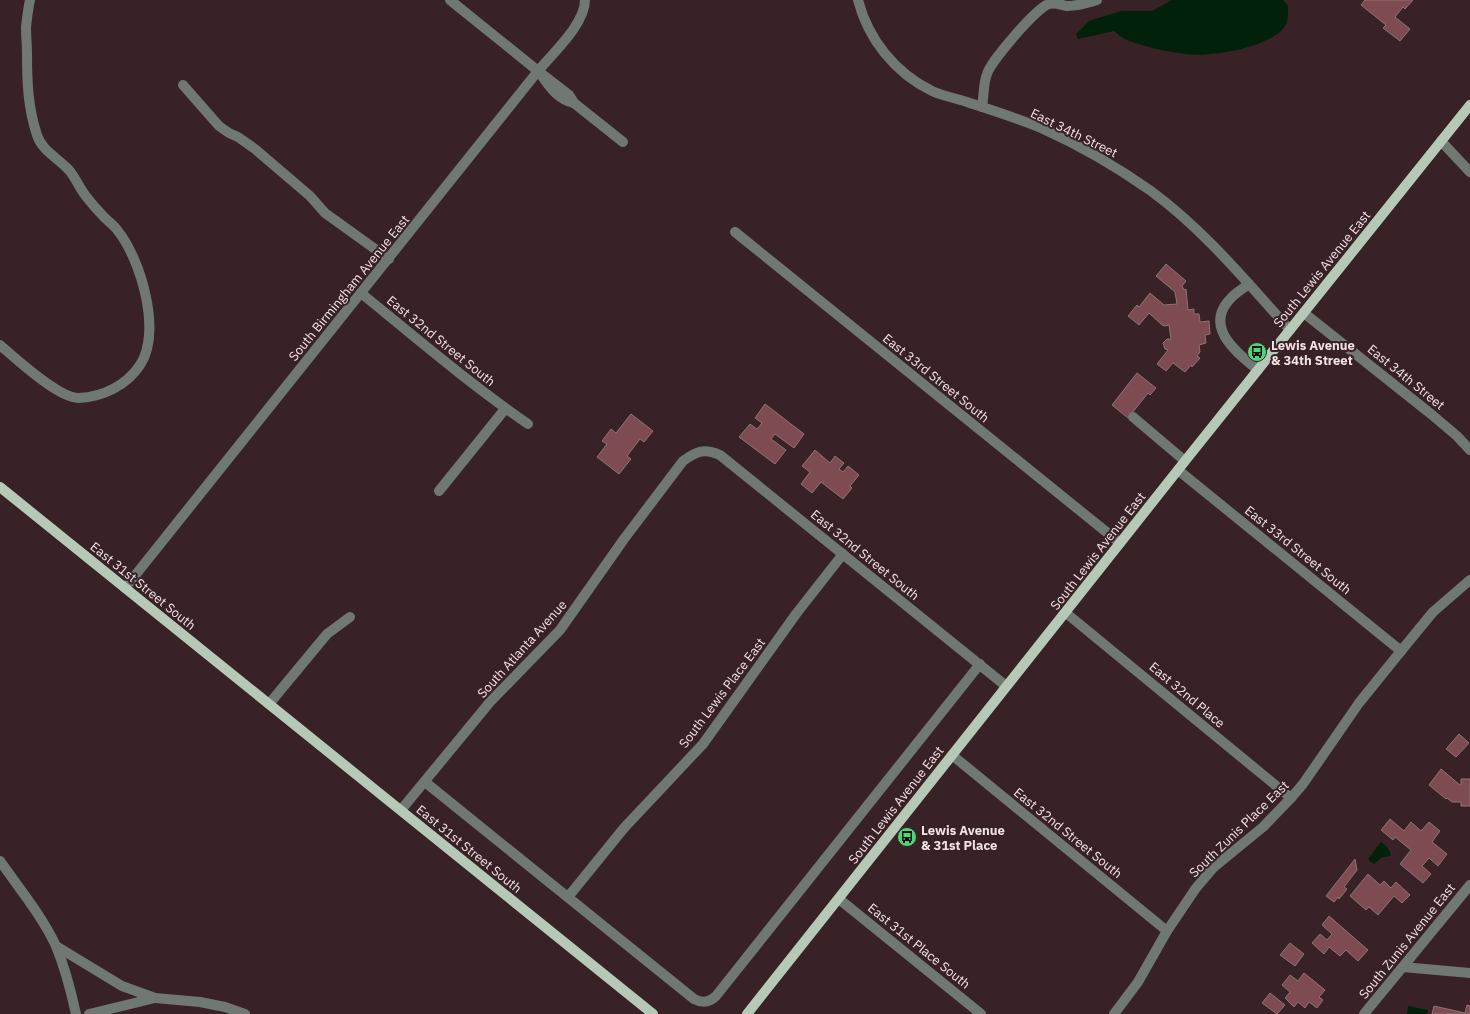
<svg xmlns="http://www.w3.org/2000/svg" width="1470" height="1014" font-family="'IBM Plex Sans',sans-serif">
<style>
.water{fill:#01210a}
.building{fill:#7f4b53;stroke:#8e7376}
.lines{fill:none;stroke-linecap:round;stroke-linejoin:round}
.minor{stroke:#6f7871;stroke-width:10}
.major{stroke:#b6c9b9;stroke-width:10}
.labels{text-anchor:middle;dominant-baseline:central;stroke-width:4;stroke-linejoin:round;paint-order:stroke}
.street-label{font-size:13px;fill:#f2e2e4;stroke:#382225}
.poi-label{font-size:13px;font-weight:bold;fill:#f2e2e4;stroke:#382225;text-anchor:start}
</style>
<rect width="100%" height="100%" fill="#382225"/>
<!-- water -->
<g class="water">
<path d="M1172,0H1283L1288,6C1288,11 1288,17 1287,22C1278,47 1209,58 1186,54C1167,52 1145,47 1127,40C1122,38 1118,34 1114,31L1078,39L1076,34L1089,21L1121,11H1152Z"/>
<path d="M1381,842L1388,848L1391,855L1387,857H1382L1374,864L1368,859Z"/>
<path d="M1408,1006L1428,1010L1427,1014H1407Z"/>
</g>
<!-- building -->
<g class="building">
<path d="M1365,0H1413L1405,9L1403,7L1395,17L1410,29L1400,41L1383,28L1386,25L1361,5Z"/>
<path d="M1166,264L1186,281L1182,286L1184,290L1186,289L1188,310L1194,309V314H1199L1200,322L1209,321L1210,334L1205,335L1206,343L1199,345L1200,352L1197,356L1200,358L1192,367L1191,365L1185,372L1173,363L1166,371L1157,364L1168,350L1165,349L1163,343L1167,339H1171L1169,325L1165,326L1162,325L1149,313L1139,325L1128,316L1137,305L1139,307L1150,293L1164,305L1177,304L1175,292L1156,276Z"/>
<path d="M1137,373L1156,388L1150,395L1148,393L1128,418L1112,405Z"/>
<path d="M765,404L804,434L794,448L775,434L771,439L786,450L775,464L739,437L750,424L757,429L762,423L755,418Z"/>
<path d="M631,414L653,431L644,442L640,439L627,456L631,459L619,474L597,457L607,444L602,441L611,429L616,433Z"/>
<path d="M815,450L830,463L835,456L844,463L839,469L843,472L848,466L859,475L850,486L852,488L843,499L821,482L812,493L801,484L810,472L802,466Z"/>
<path d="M1459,734L1469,743L1456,757L1446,749Z"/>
<path d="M1441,769L1460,785H1461V779H1470V806H1461V802H1452L1447,798L1446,799L1429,785Z"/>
<path d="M1390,819L1404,831L1411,822L1421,831L1429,822L1440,831L1432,842L1447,854L1438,866L1429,858L1422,866L1431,874L1423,883L1400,864L1411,850L1395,837L1393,840L1381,830Z"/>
<path d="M1355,859L1357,870L1344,887L1347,889L1339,899L1338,897L1334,902L1326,896Z"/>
<path d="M1368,874L1380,885L1384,881L1391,888L1396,882L1410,895L1402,903L1394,896L1378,915L1369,907L1366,910L1350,896Z"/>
<path d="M1329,916L1368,950L1358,961L1346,950L1340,956L1329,947L1324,954L1312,943L1320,934L1327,940L1332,934L1322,925Z"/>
<path d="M1290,943L1304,954L1295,966L1280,955Z"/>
<path d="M1304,973L1325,990L1319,997L1323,1000L1317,1008L1309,1002L1305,1008L1298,1002L1294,1007L1285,998L1290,992L1282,985L1290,975L1298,981Z"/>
<path d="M1270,993L1285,1005L1277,1014L1262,1003Z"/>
<path d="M1467,1005L1470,1006V1014H1432L1434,1006L1465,1013Z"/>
</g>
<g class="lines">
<!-- minor -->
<g class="minor">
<path d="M450,0L538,71L569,95L574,103L623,142"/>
<path d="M858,0C868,39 895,73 932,91C943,96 955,98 967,102C991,110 1017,118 1041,128C1079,145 1117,167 1151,191C1204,230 1246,281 1290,330"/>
<path d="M542,76C550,88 559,100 574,103"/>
<path d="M183,85L219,126L229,133L238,137L255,149L310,196L325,213L389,259"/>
<path d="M982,107C984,96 983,84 987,74C990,62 1038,6 1049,4C1055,2 1061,5 1067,6C1077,6 1088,3 1097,0"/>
<path d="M1441,141L1470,172"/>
<path d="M735,232L1120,543"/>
<path d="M1249,284C1244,288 1237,292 1232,297C1202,326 1236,352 1258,370"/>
<path d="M361,293C416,338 470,384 528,424"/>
<path d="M1304,313L1431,414L1457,436L1470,450"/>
<path d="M0,345C15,358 59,399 79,398C103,397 127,385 140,365C162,332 141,260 118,231C115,226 109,222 105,218C98,211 91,203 85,195C79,187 75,177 69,170C58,158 42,151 37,135C28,108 27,82 27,54C27,45 26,36 26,27C27,18 28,9 30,0"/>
<path d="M1133,417L1185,461"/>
<path d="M1178,470L1401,651"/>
<path d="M439,491L505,409"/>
<path d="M125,588L538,71C553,53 585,24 585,0"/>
<path d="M1066,613L1291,798"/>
<path d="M269,704L327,634L350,617"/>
<path d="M952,755L1167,931"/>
<path d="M425,782L694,999C702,1003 709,1003 716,996L980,664"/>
<path d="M401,810L490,702L560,630L624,539L683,461C697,451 704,448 720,455L1006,686"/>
<path d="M0,861C19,888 42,916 56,946C65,968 71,991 76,1014"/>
<path d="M568,897L624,828L703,744L796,614L843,554"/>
<path d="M839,899L981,1014"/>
<path d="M56,946L122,986L155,998L200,1002L225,1007L245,1014"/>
<path d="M1403,967L1470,973"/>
<path d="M89,1014L155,998"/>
<path d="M1114,1014L1138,982L1167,931L1196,888L1213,868L1263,827L1291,798L1303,784L1359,703L1401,651L1433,612L1470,580"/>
<path d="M1364,1014L1470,885"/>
</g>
<!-- major -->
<g class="major">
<path d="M0,487L653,1014"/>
<path d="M747,1014L1185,461L1470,105"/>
</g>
</g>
<!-- icons -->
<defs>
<g id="bus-disc" transform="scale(1)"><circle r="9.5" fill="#4cd677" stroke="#382225"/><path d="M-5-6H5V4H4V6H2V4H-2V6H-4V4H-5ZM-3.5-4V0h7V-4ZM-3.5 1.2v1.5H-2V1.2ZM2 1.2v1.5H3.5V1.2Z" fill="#111"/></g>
</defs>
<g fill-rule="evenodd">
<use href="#bus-disc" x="1257" y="352"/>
<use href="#bus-disc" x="907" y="837"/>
</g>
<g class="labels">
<!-- street labels -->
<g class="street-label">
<text transform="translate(1074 133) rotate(26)">East 34th Street</text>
<text transform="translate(1322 269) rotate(-51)">South Lewis Avenue East</text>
<text transform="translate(349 288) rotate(-51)">South Birmingham Avenue East</text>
<text transform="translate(441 341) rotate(39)">East 32nd Street South</text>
<text transform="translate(1406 377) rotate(39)">East 34th Street</text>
<text transform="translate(936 378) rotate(39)">East 33rd Street South</text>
<text transform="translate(1298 550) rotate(39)">East 33rd Street South</text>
<text transform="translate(1098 551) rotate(-52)">South Lewis Avenue East</text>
<text transform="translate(865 555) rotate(39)">East 32nd Street South</text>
<text transform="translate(143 586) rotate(39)">East 31st Street South</text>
<text transform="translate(522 649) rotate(-48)">South Atlanta Avenue</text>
<text transform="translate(722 693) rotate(-53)">South Lewis Place East</text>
<text transform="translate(1187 695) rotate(40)">East 32nd Place</text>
<text transform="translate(896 805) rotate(-52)">South Lewis Avenue East</text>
<text transform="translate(1239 829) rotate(-44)">South Zunis Place East</text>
<text transform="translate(1068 833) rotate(39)">East 32nd Street South</text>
<text transform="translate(469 849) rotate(39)">East 31st Street South</text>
<text transform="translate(1407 941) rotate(-51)">South Zunis Avenue East</text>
<text transform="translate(919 946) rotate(39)">East 31st Place South</text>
</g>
<!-- poi labels -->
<g class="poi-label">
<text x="1271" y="345">Lewis Avenue<tspan x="1271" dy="15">&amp; 34th Street</tspan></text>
<text x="921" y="830">Lewis Avenue<tspan x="921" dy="15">&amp; 31st Place</tspan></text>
</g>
</g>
</svg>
